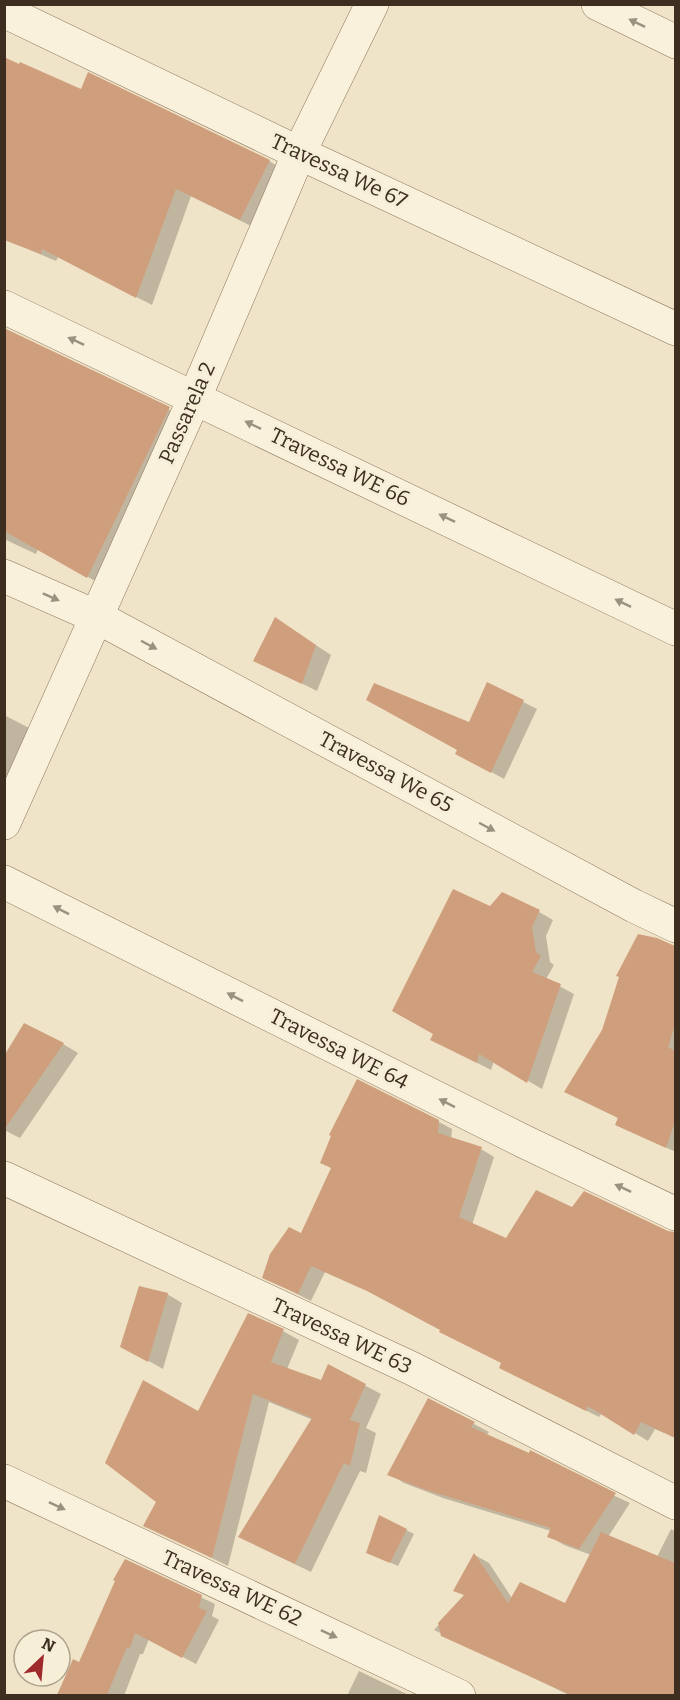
<svg xmlns="http://www.w3.org/2000/svg" width="680" height="1700" font-family="Bitter,serif">
<style>
.shadow{fill:#0003}
.building{fill:#cf9f7d}
.lines{fill:none;stroke-linecap:round;stroke-linejoin:round}
.street-casing{stroke:#8d765c;stroke-width:34}
.street{stroke:#faf1dc;stroke-width:33}
.oneway{fill:#9c907e}
.labels{text-anchor:middle;dominant-baseline:central;stroke-width:6;stroke-linejoin:round;paint-order:stroke}
.street-label{font-size:21px;fill:#3d2e20;stroke:#f7eed8}
</style>
<rect width="100%" height="100%" fill="#f0e4c8"/>
<!-- shadow -->
<g class="shadow">
<path d="M81,91L269,161L284,170L255,228L191,196L152,305L58,257L56,261L4,239Z"/>
<path d="M4,330L188,419L106,587L38,549L36,554L4,539Z"/>
<path d="M276,619L331,655L317,691L255,660Z"/>
<path d="M488,684L537,709L504,779L457,753Z"/>
<path d="M4,715L35,731L4,792Z"/>
<path d="M490,908L539,912L553,920L546,936L550,962L554,965L546,979L574,994L542,1089L494,1061L491,1070L446,1047Z"/>
<path d="M657,939L676,949V1152L616,1125Z"/>
<path d="M63,1044L78,1053L20,1138L4,1130V1059Z"/>
<path d="M439,1122L452,1129L451,1139L481,1149L494,1157L472,1225L506,1240L572,1209L676,1234V1404L664,1433L655,1429L648,1441L602,1413L599,1417L514,1375L503,1363L383,1298L325,1272L311,1301L263,1277L301,1236Z"/>
<path d="M167,1294L182,1303L163,1369L122,1346Z"/>
<path d="M283,1331L299,1340L287,1369L322,1381L329,1366L381,1394L366,1428L376,1433L366,1473L360,1471L311,1572L255,1545L313,1420L269,1402L228,1566L145,1525L199,1413Z"/>
<path d="M429,1400L489,1432L486,1436L630,1503L608,1537L657,1557L671,1529L676,1532V1696H571L434,1630L466,1596L455,1590L475,1555L489,1563L512,1598L565,1605L591,1555L564,1545L549,1536L551,1531L443,1498L404,1483L389,1474Z"/>
<path d="M406,1530L414,1534L398,1566L376,1556Z"/>
<path d="M126,1561L215,1604L212,1616L219,1620L196,1664L149,1639L143,1654H140L124,1696H58L73,1661L80,1664Z"/>
<path d="M359,1671L411,1696H347Z"/>
</g>
<!-- building -->
<g class="building">
<path d="M4,57L19,64L20,62L81,89L88,72L270,160L240,220L176,189L136,298L42,249L41,254L4,240Z"/>
<path d="M4,328L170,407L87,578L4,531Z"/>
<path d="M275,617L316,645L302,684L253,661Z"/>
<path d="M487,682L524,700L491,773L455,754L457,750L366,700L374,683L469,722Z"/>
<path d="M453,889L490,906L502,892L540,910L532,927L536,952L541,956L532,972L561,984L527,1083L479,1054L477,1063L430,1040L433,1034L392,1011Z"/>
<path d="M638,934L657,938L675,946V1025L668,1047L675,1051V1121L666,1148L615,1125L618,1118L564,1092L602,1030L619,977L616,976Z"/>
<path d="M24,1023L64,1043L4,1130V1056Z"/>
<path d="M357,1079L439,1120L438,1133L482,1147L459,1217L506,1238L536,1190L572,1207L584,1191L668,1231L675,1232V1438L641,1422L634,1435L588,1406L586,1411L499,1368L501,1363L439,1332L440,1330L367,1291L311,1266L298,1294L262,1278L270,1254L289,1227L301,1233L331,1168L320,1163L331,1136L329,1135Z"/>
<path d="M139,1286L168,1293L148,1362L120,1347Z"/>
<path d="M248,1313L284,1329L271,1362L321,1380L328,1364L366,1384L350,1420L360,1423L350,1466L344,1463L295,1564L238,1537L312,1418L253,1394L212,1558L143,1526L156,1502L105,1463L143,1380L198,1411Z"/>
<path d="M428,1398L475,1422L471,1427L529,1453L530,1450L616,1493L579,1549L547,1537L551,1528L426,1490L387,1475Z"/>
<path d="M379,1515L407,1529L390,1563L366,1553Z"/>
<path d="M601,1532L675,1563V1695H571L441,1636L438,1623L464,1595L453,1591L474,1553L508,1603L520,1582L565,1603Z"/>
<path d="M125,1559L202,1595L199,1608L207,1611L182,1658L135,1633L130,1648L127,1647L107,1695H57L73,1659L79,1662L115,1581L113,1580Z"/>
</g>
<g class="lines">
<!-- street casing -->
<g class="street-casing">
<g id="street">
<path d="M598,4L676,42"/>
<path d="M4,11L299,153L676,329"/>
<path d="M4,307L676,629"/>
<path d="M4,576L97,617L634,906L676,926"/>
<path d="M4,823L195,397L299,153L372,4"/>
<path d="M4,882L525,1142L676,1214"/>
<path d="M4,1178L413,1369L676,1503"/>
<path d="M4,1481L459,1696"/>
</g>
</g>
<!-- street -->
<use href="#street" class="street"/>
</g>
<!-- one-way arrows -->
<defs><path id="oneway-solid" d="M-6-.8H1V-3.2L6.5 0L1 3.2V.8H-6Z" transform="scale(1.5)"/></defs>
<g class="oneway">
<use href="#oneway-solid" transform="translate(637 23) rotate(-154)"/>
<use href="#oneway-solid" transform="translate(76 341) rotate(-155)"/>
<use href="#oneway-solid" transform="translate(253 425) rotate(-154)"/>
<use href="#oneway-solid" transform="translate(447 518) rotate(-154)"/>
<use href="#oneway-solid" transform="translate(51 597) rotate(24)"/>
<use href="#oneway-solid" transform="translate(623 603) rotate(-154)"/>
<use href="#oneway-solid" transform="translate(149 645) rotate(28)"/>
<use href="#oneway-solid" transform="translate(487 827) rotate(28)"/>
<use href="#oneway-solid" transform="translate(61 910) rotate(-153)"/>
<use href="#oneway-solid" transform="translate(235 997) rotate(-153)"/>
<use href="#oneway-solid" transform="translate(447 1103) rotate(-153)"/>
<use href="#oneway-solid" transform="translate(623 1188) rotate(-155)"/>
<use href="#oneway-solid" transform="translate(57 1506) rotate(25)"/>
<use href="#oneway-solid" transform="translate(329 1634) rotate(25)"/>
</g>
<g class="labels">
<!-- street labels -->
<g class="street-label">
<text transform="translate(339 171) rotate(25)">Travessa We 67</text>
<text transform="translate(187 413) rotate(-66)">Passarela 2</text>
<text transform="translate(340 467) rotate(26)">Travessa WE 66</text>
<text transform="translate(386 772) rotate(28)">Travessa We 65</text>
<text transform="translate(339 1049) rotate(27)">Travessa WE 64</text>
<text transform="translate(342 1336) rotate(25)">Travessa WE 63</text>
<text transform="translate(232 1588) rotate(25)">Travessa WE 62</text>
</g>
</g>
<!-- border -->
<rect width="680" height="1700" fill="none" stroke="#3d2e20" stroke-width="12"/>
<!-- north arrow -->
<g transform="translate(42 1658) rotate(26)"><circle r="28" fill="#f7eed8" stroke="#ada18e" stroke-width="1.5"/>
<path d="M0-4.5L10 22L0 15L-10 22Z" fill="#9e2a2b"/>
<text y="-9" font-size="16" font-weight="bold" text-anchor="middle" fill="#3d2e20">N</text>
</g>
</svg>
